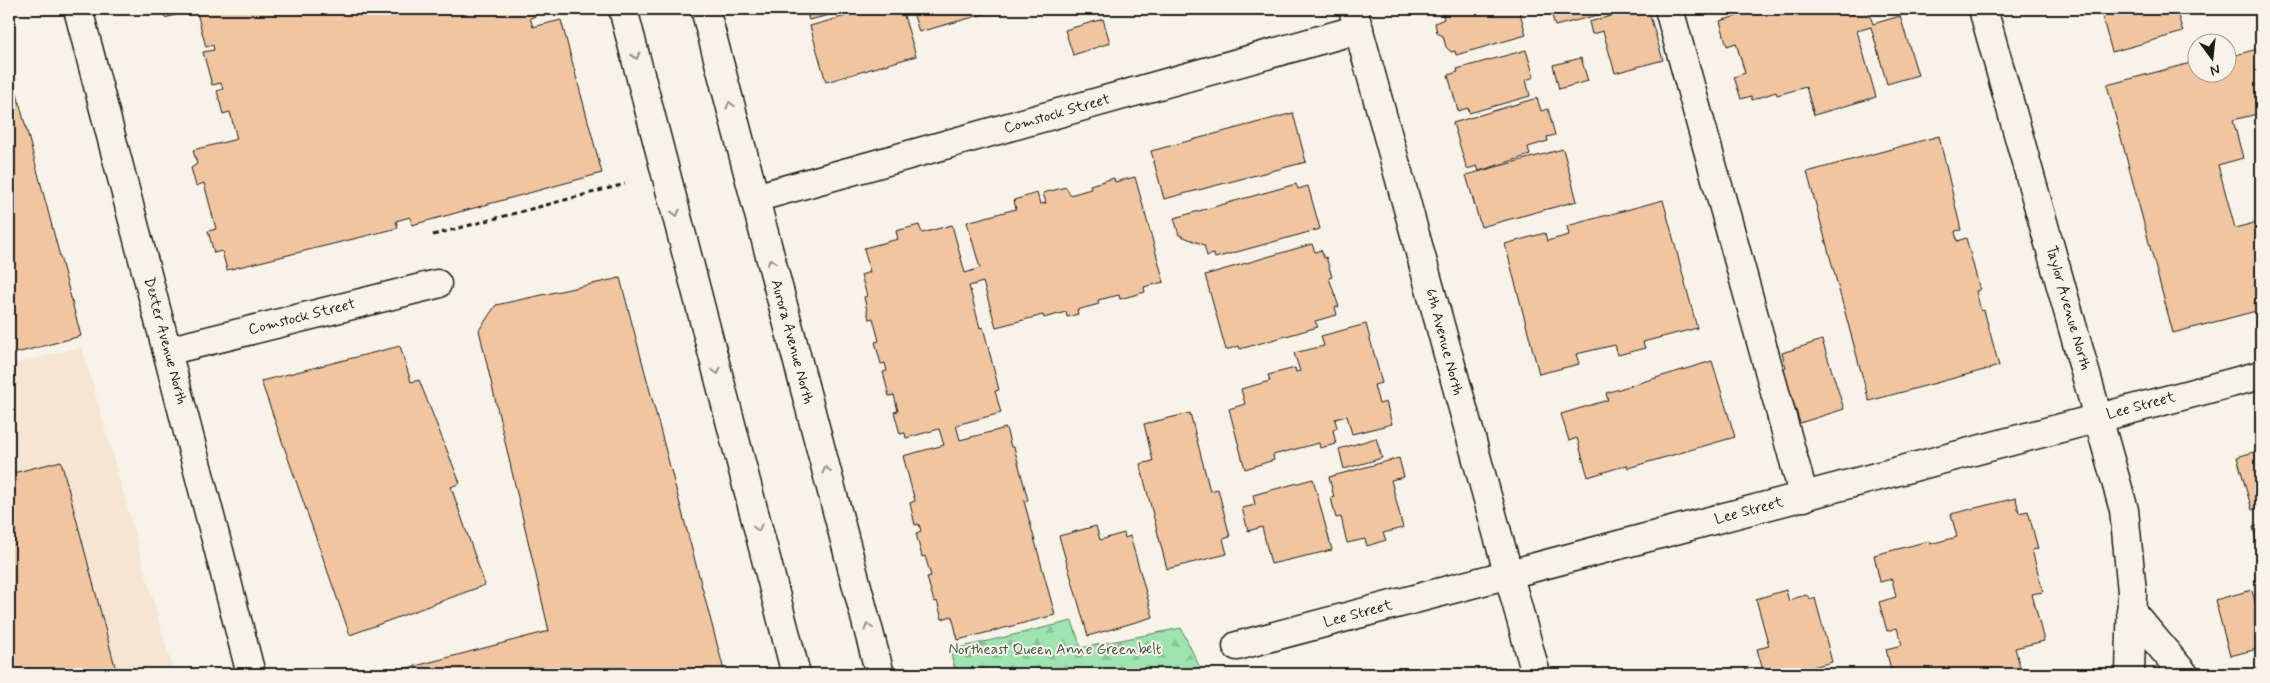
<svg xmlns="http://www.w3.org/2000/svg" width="2270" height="683" font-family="Mynerve,sans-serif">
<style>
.built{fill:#f5e5d2}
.forest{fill:url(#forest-firs);stroke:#5d8066}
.building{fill:#f0c5a0;stroke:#1c1c1c}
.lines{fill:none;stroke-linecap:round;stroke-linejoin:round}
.minor-casing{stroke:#1c1c1c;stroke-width:31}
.major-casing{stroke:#1c1c1c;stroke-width:31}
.highway-casing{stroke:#1c1c1c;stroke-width:31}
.path{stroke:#1c1c1c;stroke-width:3;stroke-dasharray:5 4;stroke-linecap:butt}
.minor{stroke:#f7f3e8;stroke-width:28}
.major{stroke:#f7f3e8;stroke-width:28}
.highway{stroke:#f7f3e8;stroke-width:28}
.oneway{stroke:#94928c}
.labels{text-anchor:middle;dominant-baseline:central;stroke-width:4;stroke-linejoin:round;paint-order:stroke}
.street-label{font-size:15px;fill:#1c1c1c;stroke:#f7f3e8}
.park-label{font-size:15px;fill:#435848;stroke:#f7f3e8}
</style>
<defs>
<pattern id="forest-firs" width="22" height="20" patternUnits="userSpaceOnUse" patternTransform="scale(1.25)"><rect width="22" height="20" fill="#9ee3b0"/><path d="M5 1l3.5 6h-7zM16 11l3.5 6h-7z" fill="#88c297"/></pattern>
</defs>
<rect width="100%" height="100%" fill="#f7f3e8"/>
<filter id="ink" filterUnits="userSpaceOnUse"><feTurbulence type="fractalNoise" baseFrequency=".02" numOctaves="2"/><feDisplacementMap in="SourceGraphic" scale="10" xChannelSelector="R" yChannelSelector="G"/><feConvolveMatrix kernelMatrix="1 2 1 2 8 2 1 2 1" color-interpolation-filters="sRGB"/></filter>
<g filter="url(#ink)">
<!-- built -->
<path class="built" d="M82,347L174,674H9V365Z"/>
<!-- forest -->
<path class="forest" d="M1072,621L1081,648L1181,628L1203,674H956L950,650Z"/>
<!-- building -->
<g class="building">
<path d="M162,9H196L165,18Z"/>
<path d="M196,9H534L536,16L530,18L533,27L561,20L602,173L412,225L410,217L396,221L398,228L227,270L222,251L214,253L208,231L216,229L204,183L196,186L191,168L197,164L193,150L237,139L230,112L223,114L217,91L223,89L221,83L212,85L203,52L214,50L213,45L206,47Z"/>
<path d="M806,9H854L809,20Z"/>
<path d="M871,9H902L916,56L826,82L810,26Z"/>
<path d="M912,9H998L999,10L919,32Z"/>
<path d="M1441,9H1519L1526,35L1456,55L1455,51L1451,52L1446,47L1443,36L1437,33L1435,23L1444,19Z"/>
<path d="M1550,9H1617V10L1555,26Z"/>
<path d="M1636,9H1648L1663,60L1615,73L1603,31L1592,34L1589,22Z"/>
<path d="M1761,9H1868L1873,24L1900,16L1918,75L1887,84L1871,27L1857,31L1876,97L1814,115L1806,87L1777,95L1776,92L1752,100L1751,96L1741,99L1734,77L1745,73L1736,43L1727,46L1720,21Z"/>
<path d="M2100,9H2176L2183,32L2112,52Z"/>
<path d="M1103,19L1110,43L1073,55L1065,30Z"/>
<path d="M2261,48V113L2233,120L2243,158L2218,165L2235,228L2261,221V301L2254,303L2256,311L2173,333L2107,85L2198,61V72H2228V57Z"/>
<path d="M1526,50L1534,77L1526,80L1530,96L1469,113L1468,108L1458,111L1448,75L1458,72L1457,69Z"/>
<path d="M1581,58L1588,81L1559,89L1553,65Z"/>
<path d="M11,71L81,336L9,355V72Z"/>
<path d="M1537,98L1541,111L1548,109L1555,135L1547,137L1548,141L1528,147L1530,155L1479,171L1477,166L1467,169L1453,123Z"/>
<path d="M1293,113L1306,162L1164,199L1151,151Z"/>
<path d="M1939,136L1961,230L1955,231L1957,241L1966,238L1980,290L1976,291L1981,311L1984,310L1999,366L1869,401L1807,172Z"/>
<path d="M1563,149L1577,201L1481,227L1466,175Z"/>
<path d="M1135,177L1164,282L1144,287L1145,292L1120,299L1119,295L1098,300L1099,304L1077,310L1078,314L1067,317L1066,312L1044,318L1043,315L996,327L983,282L969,286L980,328L983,327L999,390L995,391L1001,413L956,425L960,440L1006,428L1011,447H1014L1028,500L1024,501L1055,615L958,640L952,616L942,619L937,601L934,602L927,577L931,576L925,556L922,557L916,533L921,531L919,524L915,525L910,503L915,501L903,456L944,445L939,429L906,438L905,433L900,434L894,412L898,411L894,395L889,396L883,372L887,371L885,363L881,364L875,342L879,341L873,318L869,319L864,297L867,296L861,275L870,272L864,248L898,239L896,231L919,225L922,233L952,225L965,273L980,268L967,222L1016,209L1014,200L1037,193L1040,204L1046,203L1043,193L1066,187L1070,195L1091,189L1090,185L1114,178L1115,182Z"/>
<path d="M1296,184L1298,189L1308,186L1320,229L1215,258L1214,254L1207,256L1204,245L1179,235L1174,218Z"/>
<path d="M1663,200L1697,328L1643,342L1645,348L1618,355L1615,345L1576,354L1579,364L1539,374L1505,244L1545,233L1547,241L1569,235L1567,226Z"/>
<path d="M1312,244L1315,252L1321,250L1324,258L1326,257L1332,277L1329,278L1339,307H1335L1337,315L1315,321L1318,327L1240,349L1239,346L1226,350L1205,275Z"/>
<path d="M620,278L725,674H385L549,631L479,330L496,305Z"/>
<path d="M1366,324L1382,383L1374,385L1379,404L1386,402L1392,424L1352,434L1347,416L1335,419L1337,428L1333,430L1336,444L1320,448L1319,443L1273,455L1274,460L1245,469L1229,409L1245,404L1241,389L1270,381L1268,375L1295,368L1296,372L1300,371L1294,353L1324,346L1321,336Z"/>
<path d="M1822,340L1844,409L1800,423L1783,369L1786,367L1782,353Z"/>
<path d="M400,346L411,382L419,380L460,483L451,487L485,585L350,635L261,381Z"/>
<path d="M1712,361L1735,437L1628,468L1627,465L1588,477L1577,438L1569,441L1561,414L1608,400L1606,393Z"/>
<path d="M1190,413L1210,491L1218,489L1230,537L1223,539L1227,554L1167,569L1140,464L1153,461L1144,424Z"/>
<path d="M1376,438L1382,458L1344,469L1339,449Z"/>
<path d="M2261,450V507L2252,510L2237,457Z"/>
<path d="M1399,458L1404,477L1391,480L1403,528L1383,533L1386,540L1367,546L1365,539L1347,543L1341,517L1336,518L1331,498L1334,497L1329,477Z"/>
<path d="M61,461L117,674H9V474Z"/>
<path d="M1313,479L1332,550L1271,564L1262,527L1248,531L1242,508L1255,505L1253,495Z"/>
<path d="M2016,498L2019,513L2028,511L2038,549L2032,550L2043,592L2032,594L2044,641L2015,648L2022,674H1892L1886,649L1902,645L1897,628L1887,631L1879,602L1896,597L1892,579L1880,582L1874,555L1929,541L1930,544L1957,537L1951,514Z"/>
<path d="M2261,525V561L2253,527Z"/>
<path d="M1096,526L1100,540L1124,533L1125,538L1130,536L1153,617L1088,636L1059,536Z"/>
<path d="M1786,590L1789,602L1792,599L1806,595L1811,599L1815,598L1832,662L1813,667L1814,673L1764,674L1757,649L1769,646L1756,599Z"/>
<path d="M2252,590L2261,625V648L2230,656L2215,600Z"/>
</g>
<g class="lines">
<!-- minor casing -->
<g class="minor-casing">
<g id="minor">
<path d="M1353,9L1536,674"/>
<path d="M1669,9L1804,497"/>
<path d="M1983,9L2124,510L2132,592L2130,674"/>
<path d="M755,198L1359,29"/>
<path d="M167,351L437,284"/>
<path d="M2131,611L2184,674"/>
<path d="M1237,646L2261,375"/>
</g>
</g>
<!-- major casing -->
<g class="major-casing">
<path id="major" d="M78,9L251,674"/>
</g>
<!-- highway casing -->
<g class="highway-casing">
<g id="highway">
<path d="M623,9L796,674"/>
<path d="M705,9L880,674"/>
</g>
</g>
<!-- path -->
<path class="path" d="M433,235L625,184"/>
<!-- minor -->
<use href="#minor" class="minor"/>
<!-- major -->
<use href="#major" class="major"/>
<!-- highway -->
<use href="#highway" class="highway"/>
</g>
<!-- one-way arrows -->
<defs><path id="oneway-chevron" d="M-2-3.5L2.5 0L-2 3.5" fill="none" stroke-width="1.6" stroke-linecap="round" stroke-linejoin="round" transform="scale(1.25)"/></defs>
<g class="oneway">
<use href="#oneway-chevron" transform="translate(636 56) rotate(76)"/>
<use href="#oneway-chevron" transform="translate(730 105) rotate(-105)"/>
<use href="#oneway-chevron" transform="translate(676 213) rotate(76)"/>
<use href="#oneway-chevron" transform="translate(771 262) rotate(-105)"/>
<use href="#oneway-chevron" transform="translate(717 371) rotate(75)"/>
<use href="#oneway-chevron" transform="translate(826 470) rotate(-105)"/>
<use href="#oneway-chevron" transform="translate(758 528) rotate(75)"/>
<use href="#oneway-chevron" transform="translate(868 627) rotate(-105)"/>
</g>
</g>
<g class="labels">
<!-- street labels -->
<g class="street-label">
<text transform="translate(1057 114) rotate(-16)">Comstock Street</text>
<text transform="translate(2068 308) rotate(74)">Taylor Avenue North</text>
<text transform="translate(302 317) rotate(-14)">Comstock Street</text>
<text transform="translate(165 341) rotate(75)">Dexter Avenue North</text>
<text transform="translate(792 342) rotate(75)">Aurora Avenue North</text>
<text transform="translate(1444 342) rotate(75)">6th Avenue North</text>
<text transform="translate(2141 406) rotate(-15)">Lee Street</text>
<text transform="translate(1749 511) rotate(-15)">Lee Street</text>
<text transform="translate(1358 614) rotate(-15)">Lee Street</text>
</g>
<!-- park labels -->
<g class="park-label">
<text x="1055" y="650">Northeast Queen Anne Greenbelt</text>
</g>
</g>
<!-- margin -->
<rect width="2270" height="683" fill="none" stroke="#f7f3e8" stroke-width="30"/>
<rect x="15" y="15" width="2240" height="653" fill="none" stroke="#1c1c1c" stroke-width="2" filter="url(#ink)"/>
<!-- north arrow -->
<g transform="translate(2212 58) rotate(165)"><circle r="24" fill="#f7f3e8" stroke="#9f9d96"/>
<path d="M0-4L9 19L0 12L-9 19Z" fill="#1c1c1c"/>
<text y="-8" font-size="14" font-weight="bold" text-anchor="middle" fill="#1c1c1c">N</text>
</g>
</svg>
